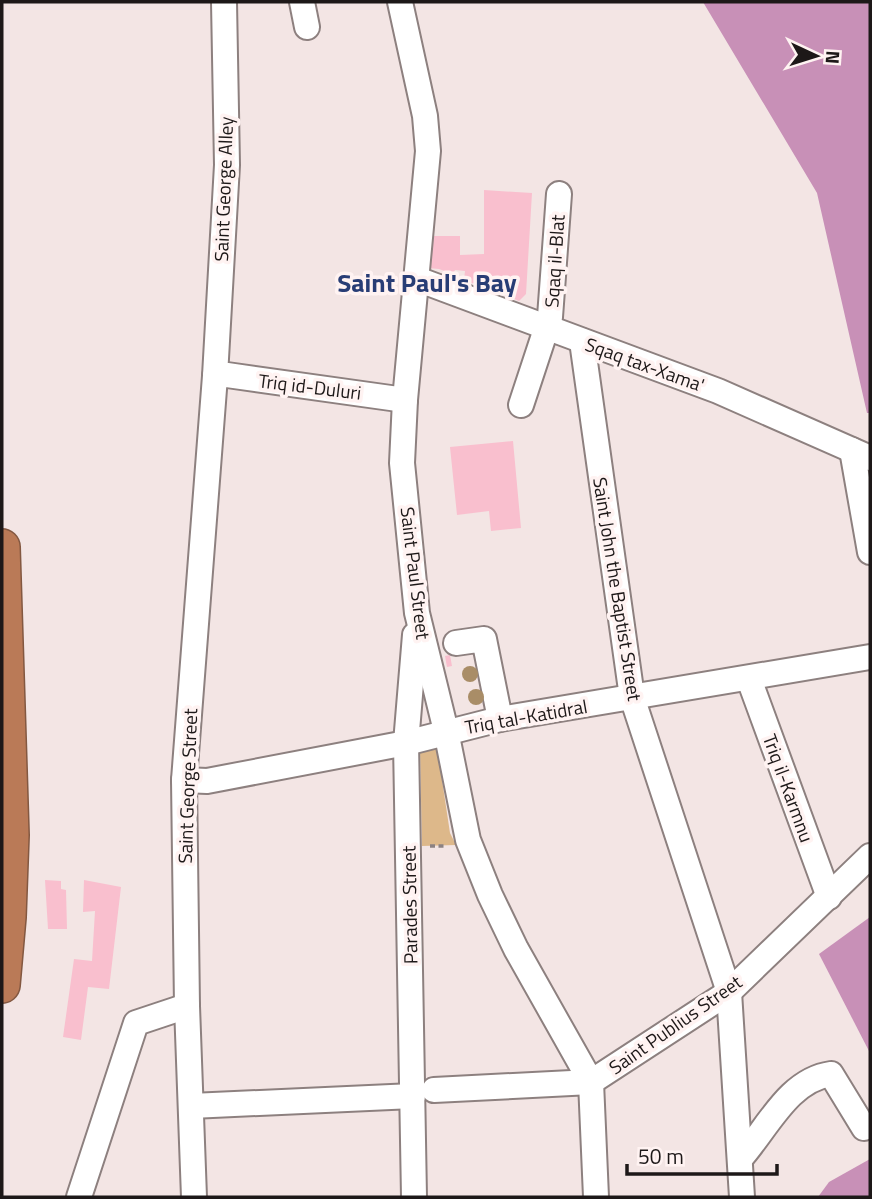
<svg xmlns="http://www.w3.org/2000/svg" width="872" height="1199" font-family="'Titillium Web',sans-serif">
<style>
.green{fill:#ddb88a}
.water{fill:#c890b7}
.building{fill:#f9bfce}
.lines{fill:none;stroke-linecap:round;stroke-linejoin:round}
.minor-casing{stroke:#8d807f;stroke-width:28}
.highway-casing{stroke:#835841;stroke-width:38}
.path{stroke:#8c8282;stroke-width:3.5;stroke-dasharray:5 3.5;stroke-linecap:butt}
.minor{stroke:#fff;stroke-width:24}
.highway{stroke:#ba7a57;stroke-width:35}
.tree{fill:#a98d67}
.labels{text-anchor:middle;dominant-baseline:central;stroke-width:7;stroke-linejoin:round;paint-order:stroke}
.street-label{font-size:19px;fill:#1d1818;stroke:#fff3f2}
.district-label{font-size:26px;font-weight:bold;fill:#283d75;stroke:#fff3f2}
</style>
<rect width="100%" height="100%" fill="#f3e5e4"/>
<!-- green -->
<path class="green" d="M437,747L450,833L456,845L422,846L420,749Z"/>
<!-- water -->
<g class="water">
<path d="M703,2H870V413H867L817,193Z"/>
<path d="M870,917V1053L819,954Z"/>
<path d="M870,1159V1197H818L829,1182Z"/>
</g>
<!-- building -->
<g class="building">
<path d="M484,190L532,193L526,294L519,301L485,286L486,284L470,283L471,280H464L465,271L455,270L453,274L439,269L428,268V236H460V255L484,254Z"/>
<path d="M513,441L521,528L491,531L489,511L457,515L450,447Z"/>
<path d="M450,655L452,666L447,667L445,656Z"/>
<path d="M45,880L61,881V889L66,890L67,929H48Z"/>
<path d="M84,880L121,887L109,989L88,987L81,1040L63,1037L74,959L92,961L95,911L83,912Z"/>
</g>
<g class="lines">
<!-- minor casing -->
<g class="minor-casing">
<g id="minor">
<path d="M302,2L307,27"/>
<path d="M400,2L425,116L428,151L405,400L402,463L417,613L446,731L468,840L490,895L516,949L591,1082L596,1197"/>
<path d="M417,279L718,391L870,458"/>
<path d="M582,341L632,697L729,992L742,1197"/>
<path d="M215,376L227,375L405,400"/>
<path d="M521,405L550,317L559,194"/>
<path d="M852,450L870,552"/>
<path d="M456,643L484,639L500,719"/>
<path d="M749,679L829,897"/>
<path d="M184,780L207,781L406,743L500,719L870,657"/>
<path d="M434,1090L591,1082L729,992L870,856"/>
<path d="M191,1106L413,1096"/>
<path d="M740,1159C767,1129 788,1080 831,1074L864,1128"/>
<path d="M79,1197L136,1023L187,1006"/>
<path d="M194,1197L187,1006L184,780L215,376L227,165L224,2"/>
<path d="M414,1197L406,743L415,635"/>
</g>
</g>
<!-- highway casing -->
<g class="highway-casing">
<path id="highway" d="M2,547L11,835L8,917L2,985"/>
</g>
<!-- path -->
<path class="path" d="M430,846H446"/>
<!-- minor -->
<use href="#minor" class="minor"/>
<!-- highway -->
<use href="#highway" class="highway"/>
</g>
<!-- trees -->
<g class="tree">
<circle cx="470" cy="674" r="8"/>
<circle cx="476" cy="697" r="8"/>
</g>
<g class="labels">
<!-- street labels -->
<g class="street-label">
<text transform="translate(223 189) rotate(-88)">Saint George Alley</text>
<text transform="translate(554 261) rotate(-86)">Sqaq il-Blat</text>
<text transform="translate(645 364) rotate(20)">Sqaq tax-Xama'</text>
<text transform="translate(310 386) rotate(7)">Triq id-Duluri</text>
<text transform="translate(416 573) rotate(83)">Saint Paul Street</text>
<text transform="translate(618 589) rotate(81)">Saint John the Baptist Street</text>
<text transform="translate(526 716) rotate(-10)">Triq tal-Katidral</text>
<text transform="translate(187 786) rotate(-88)">Saint George Street</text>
<text transform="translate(789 788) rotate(70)">Triq il-Karmnu</text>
<text transform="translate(409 905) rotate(-91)">Parades Street</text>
<text transform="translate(675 1024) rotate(-35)">Saint Publius Street</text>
</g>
<!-- district labels -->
<g class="district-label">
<text x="427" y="282">Saint Paul's Bay</text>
</g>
</g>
<!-- border -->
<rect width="872" height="1199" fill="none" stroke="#1d1818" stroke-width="7"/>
<!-- north arrow -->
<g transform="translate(816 56) rotate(94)" stroke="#fff3f2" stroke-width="5" paint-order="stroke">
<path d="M0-5L12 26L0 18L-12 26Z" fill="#1d1818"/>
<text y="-10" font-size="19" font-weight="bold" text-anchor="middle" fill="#1d1818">N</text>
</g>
<!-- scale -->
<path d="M627 1164v10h150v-10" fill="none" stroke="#1d1818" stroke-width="3.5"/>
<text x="638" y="1164" font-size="21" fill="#1d1818" stroke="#fff3f2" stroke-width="5" paint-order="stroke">50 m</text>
</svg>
